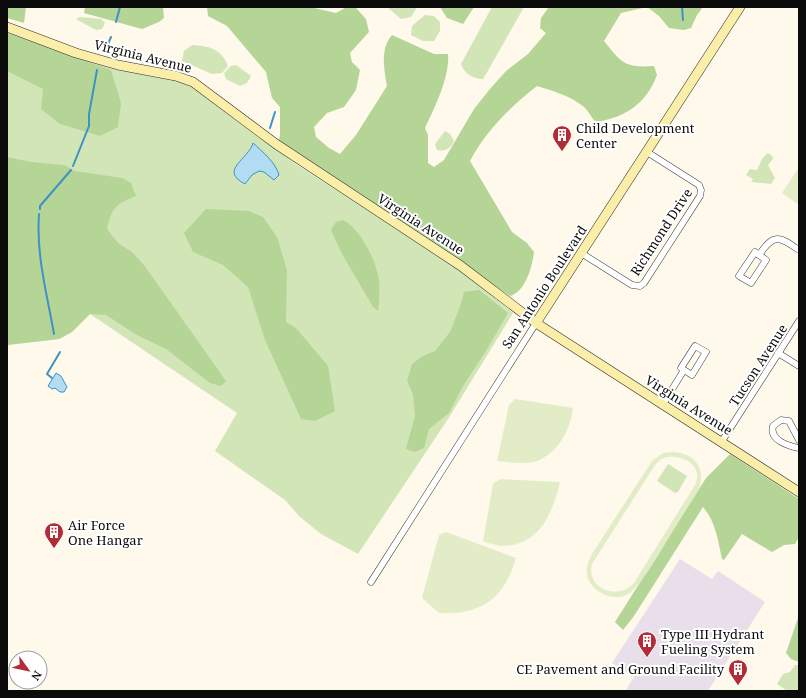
<svg xmlns="http://www.w3.org/2000/svg" width="806" height="698" font-family="'Noto Serif',serif">
<style>
.industrial{fill:#e8dfea}
.green{fill:#d1e5b7}
.forest{fill:#b5d597}
.pitch{fill:#e2edc8;fill-rule:evenodd}
.water{fill:#b2dcf2;stroke:#3d93c5}
.lines{fill:none;stroke-linecap:round;stroke-linejoin:round}
.stream{stroke:#3d93c5;stroke-width:2}
.street-casing{stroke:#3e3e3e;stroke-width:7}
.secondary-casing{stroke:#2d2d2d;stroke-width:10}
.street{stroke:#fff;stroke-width:6}
.secondary{stroke:#faeea9;stroke-width:9}
.labels{text-anchor:middle;dominant-baseline:central;stroke-width:4;stroke-linejoin:round;paint-order:stroke}
.street-label{font-size:13px;fill:#0b0b0b;stroke:#fff}
.poi-label{font-size:13px;fill:#0b0b0b;stroke:#fff;text-anchor:start}
</style>
<rect width="100%" height="100%" fill="#fef9ea"/>
<!-- industrial -->
<path class="industrial" d="M680,559L712,579L718,571L765,602L708,691H627L626,690L634,677L612,663Z"/>
<!-- green -->
<g class="green">
<path d="M387,7H416V9L411,17L401,19Z"/>
<path d="M492,7H524L486,74L483,79C473,79 464,73 461,64Z"/>
<path d="M425,15L434,16L440,22V31L434,41H423L411,35L412,26Z"/>
<path d="M80,17L101,19L105,23L102,29L96,30L76,19Z"/>
<path d="M7,31L193,86L217,102L294,163L461,271L513,313L448,419L358,554L321,534L299,516L285,500L215,451L237,413L90,314L72,332L59,339L7,345Z"/>
<path d="M192,45C210,46 221,49 228,66L222,73L212,74L182,61L184,51Z"/>
<path d="M236,65L251,76L247,83L240,86L226,79L224,73L231,66Z"/>
<path d="M445,131L450,134L454,141C451,148 445,152 437,150L435,144Z"/>
<path d="M768,153L772,156L773,159L768,165L775,178L771,184L751,182L753,179L746,175L750,169L757,170L762,159Z"/>
<path d="M668,464L687,476L678,492L675,493L657,481Z"/>
<path d="M795,665H799V691H787L777,684L783,674L790,672Z"/>
</g>
<!-- forest -->
<g class="forest">
<path d="M7,7H26L24,23L7,18Z"/>
<path d="M85,7H163L164,18L159,22L142,29L84,13Z"/>
<path d="M207,7H310L336,13L345,8H356L366,19L369,32L350,53L352,62L360,70L356,90L344,107L327,113L314,127L316,137L329,148L340,154L356,135L387,86C384,70 380,48 392,35L434,54H448C450,76 435,107 425,128L428,135V163L434,167L444,160L474,109L490,89L506,71L528,54L546,33L540,28L541,18L549,7H703L697,15L691,28L684,30L669,28L659,16L647,7L621,13L604,41C622,63 624,68 654,66L657,75C646,104 626,117 596,122C591,118 589,111 584,107C571,96 553,91 537,86C510,107 486,131 470,161L512,232L527,243L534,252C532,267 526,291 510,296L278,142L280,136V107L272,98L266,72L227,26L208,16Z"/>
<path d="M440,7H474L463,24L447,18Z"/>
<path d="M7,33L111,70L121,103L118,127L100,136L60,124L41,109L43,89L7,71Z"/>
<path d="M7,157L31,162L64,165L75,171L122,178L131,183L136,196C116,204 112,207 107,229L118,243L132,252L144,265L226,381L221,386L210,383L166,349L137,335L106,315L90,314L72,332L59,339L7,345Z"/>
<path d="M206,209L249,211L263,217L277,237L287,270L286,322L296,328L328,366L335,411L315,421L301,419L265,340L248,287L223,265L193,252L184,233Z"/>
<path d="M343,220C360,228 378,263 379,282C380,292 379,301 378,311L373,307L341,252L331,230L336,222Z"/>
<path d="M479,290L508,313L486,351L463,386L449,413L429,429L424,448L415,452L406,449L415,416L413,394L407,381L412,364L421,357L435,351L450,332L461,304L464,292Z"/>
<path d="M730,454L799,499V537L795,544L784,545L772,552L742,534L724,560L722,559C718,541 716,522 703,507L634,616L623,630L615,622L706,478Z"/>
<path d="M799,615V662L791,659L786,653Z"/>
</g>
<!-- pitch -->
<g class="pitch">
<path d="M799,167V205L782,193Z"/>
<path d="M515,399L573,408C570,430 559,452 537,461C524,465 509,462 497,461L509,405Z"/>
<path d="M674,452C696,454 706,469 699,489C685,511 672,532 659,554C651,566 643,581 632,591C618,605 590,593 587,574C586,566 589,560 592,554L652,461L663,453ZM667,457C684,455 704,466 695,485L634,583C618,601 586,589 592,564L655,465L661,459Z"/>
<path d="M500,479L560,482C553,512 540,545 504,546C497,546 489,543 483,541L493,484Z"/>
<path d="M446,532L516,558C504,599 481,615 439,613L422,598L439,535Z"/>
</g>
<!-- water -->
<g class="water">
<path d="M253,143C262,151 276,163 279,175L274,180L264,172L259,171L252,175L245,184C218,170 249,159 253,143Z"/>
<path d="M56,373L61,376L67,387L64,392H60L55,388L52,389L48,386Z"/>
</g>
<g class="lines">
<!-- stream -->
<g class="stream">
<path d="M682,7L683,20"/>
<path d="M116,22L120,7"/>
<path d="M105,51L111,37"/>
<path d="M270,128L275,112"/>
<path d="M73,166L89,126V114L97,70"/>
<path d="M40,209V206L71,170"/>
<path d="M39,214C36,255 47,294 54,334"/>
<path d="M52,378L47,374L60,352"/>
</g>
<!-- street casing -->
<g class="street-casing">
<g id="street">
<path d="M755,252L766,260L751,283L739,276Z"/>
<path d="M581,253L632,285L640,286L644,283L700,196L701,190L699,185L647,152"/>
<path d="M759,255C774,233 779,236 799,250"/>
<path d="M778,353L799,366"/>
<path d="M663,404L684,370L681,368L695,346L706,352L692,375L684,370"/>
<path d="M799,440L789,421L781,420L773,426C769,440 788,446 799,448"/>
<path d="M722,441L799,321"/>
<path d="M371,582L536,323"/>
</g>
</g>
<!-- secondary casing -->
<g class="secondary-casing">
<g id="secondary">
<path d="M7,27L76,53L118,65L176,76L193,82L276,144L461,266L536,323L799,492"/>
<path d="M536,323L740,7"/>
</g>
</g>
<!-- street -->
<use href="#street" class="street"/>
<!-- secondary -->
<use href="#secondary" class="secondary"/>
</g>
<!-- icons -->
<defs>
<g id="building-pin" transform="scale(1)"><path d="M0 17L-7.5 6A9.5 9.5 0 1 1 7.5 6Z" fill="#b22c37" stroke="#fff"/><path d="M-4-6H4V6H1V3H-1V6H-4ZM-2.5-4.3h1.7v1.8h-1.7ZM.8-4.3h1.7v1.8H.8ZM-2.5-1h1.7V.8h-1.7ZM.8-1h1.7V.8H.8Z" fill="#fff"/></g>
</defs>
<g fill-rule="evenodd">
<use href="#building-pin" x="562" y="135"/>
<use href="#building-pin" x="54" y="532"/>
<use href="#building-pin" x="647" y="641"/>
<use href="#building-pin" x="738" y="669"/>
</g>
<g class="labels">
<!-- street labels -->
<g class="street-label">
<text transform="translate(143 56) rotate(14)">Virginia Avenue</text>
<text transform="translate(421 224) rotate(33)">Virginia Avenue</text>
<text transform="translate(661 232) rotate(-57)">Richmond Drive</text>
<text transform="translate(544 287) rotate(-57)">San Antonio Boulevard</text>
<text transform="translate(758 365) rotate(-57)">Tucson Avenue</text>
<text transform="translate(689 405) rotate(32)">Virginia Avenue</text>
</g>
<!-- poi labels -->
<g class="poi-label">
<text x="576" y="128">Child Development<tspan x="576" dy="15">Center</tspan></text>
<text x="68" y="525">Air Force<tspan x="68" dy="15">One Hangar</tspan></text>
<text x="661" y="634">Type III Hydrant<tspan x="661" dy="15">Fueling System</tspan></text>
<text x="724" y="669" text-anchor="end">CE Pavement and Ground Facility</text>
</g>
</g>
<!-- border -->
<rect width="806" height="698" fill="none" stroke="#0b0b0b" stroke-width="16"/>
<!-- north arrow -->
<g transform="translate(28 670) rotate(123)"><circle r="19" fill="#ffffff" stroke="#9d9d9d"/>
<path d="M0-3L7 15L0 10L-7 15Z" fill="#b22c37"/>
<text y="-6" font-size="11" font-weight="bold" text-anchor="middle" fill="#0b0b0b">N</text>
</g>
</svg>
